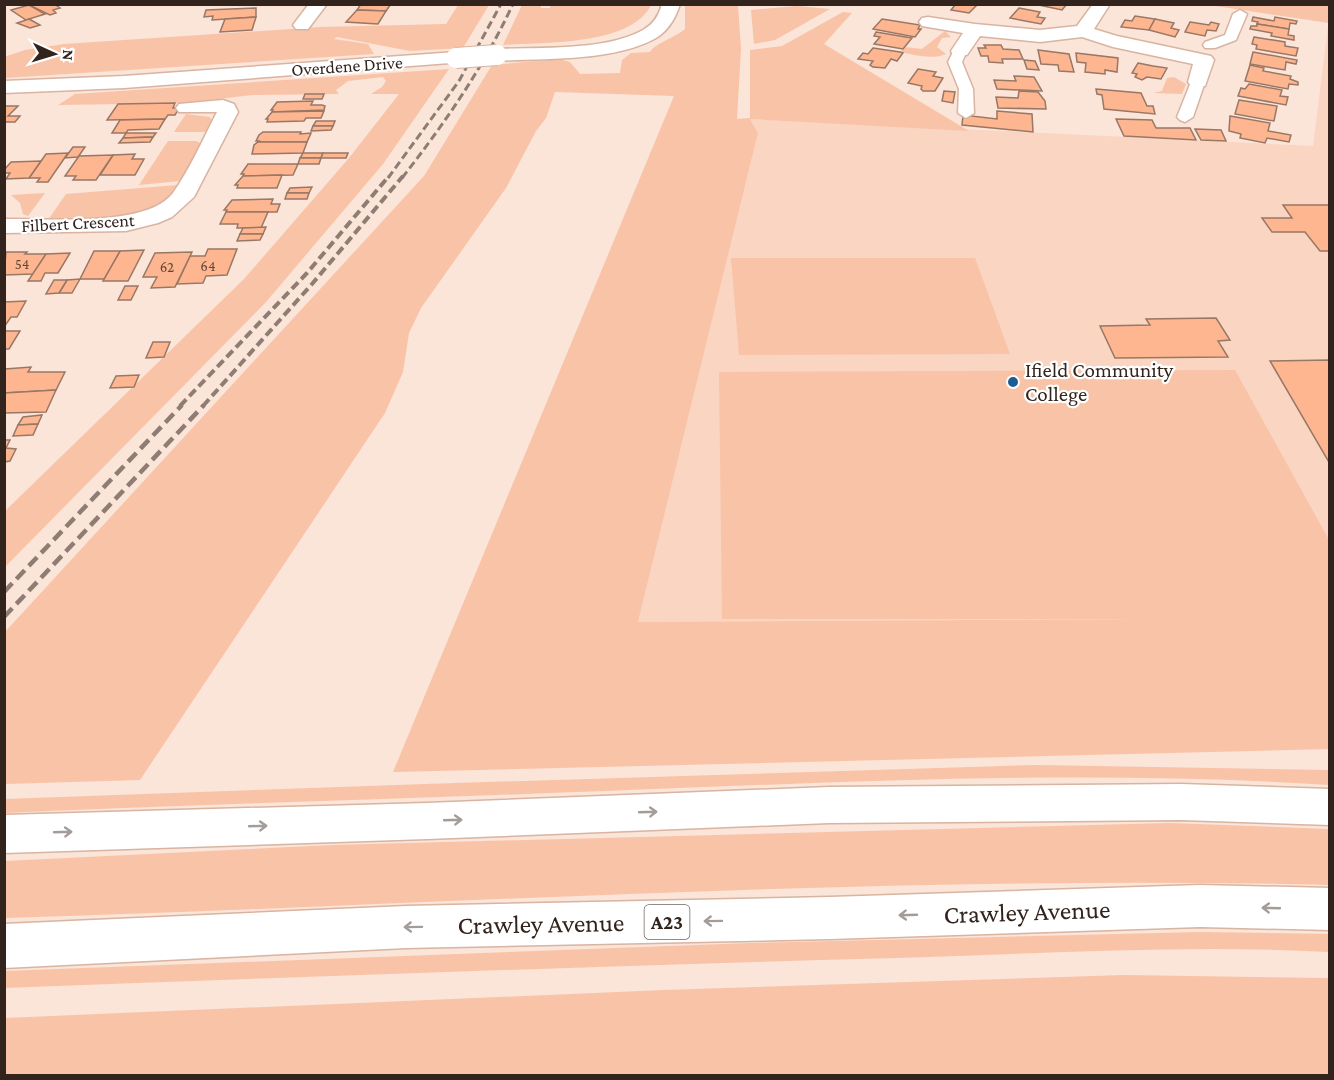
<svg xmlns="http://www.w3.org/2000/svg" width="1334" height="1080" font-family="'Crimson Pro',serif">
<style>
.built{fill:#f9d5c2}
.green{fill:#f9c3a7}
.building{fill:#feb691;stroke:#997765;stroke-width:1.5}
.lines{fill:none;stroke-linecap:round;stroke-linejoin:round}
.lane-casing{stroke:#d8b4a1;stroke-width:3}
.street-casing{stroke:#d8b4a1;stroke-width:3}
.secondary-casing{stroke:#d8b4a1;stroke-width:3}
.primary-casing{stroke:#d8b4a1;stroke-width:3}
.lane{fill:#fff;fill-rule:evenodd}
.street{fill:#fff;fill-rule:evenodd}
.secondary{fill:#fff;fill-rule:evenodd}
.primary{fill:#fff;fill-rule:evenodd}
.rail-far2{stroke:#8f7d74;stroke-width:3;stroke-dasharray:8 4;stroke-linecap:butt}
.rail-far1{stroke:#8f7d74;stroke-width:4;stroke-dasharray:9 4.5;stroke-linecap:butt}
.rail{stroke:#8f7d74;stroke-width:4.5;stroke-dasharray:12 6;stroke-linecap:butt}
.secondary-bridge-casing{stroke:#d8b4a1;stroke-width:22;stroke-linecap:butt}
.secondary-bridge{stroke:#fff;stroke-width:20}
.oneway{stroke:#a39c99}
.poi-dot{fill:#1a5e93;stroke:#fff;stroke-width:2}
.labels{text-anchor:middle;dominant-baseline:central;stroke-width:4.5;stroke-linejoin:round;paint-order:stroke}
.far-number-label{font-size:15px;fill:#65483a}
.far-street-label{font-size:18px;fill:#32241d;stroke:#fff}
.shield{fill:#fff;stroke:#706661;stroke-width:1.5}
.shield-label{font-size:20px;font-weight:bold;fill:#32241d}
.poi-label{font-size:21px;fill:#32241d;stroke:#fff;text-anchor:start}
.near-street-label{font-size:26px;fill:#32241d;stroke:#fff}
</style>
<rect width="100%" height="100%" fill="#fbe4d8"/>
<!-- built -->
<path class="built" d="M1329,19V618L638,622L758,133L750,119L1313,146Z"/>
<!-- green -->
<g class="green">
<path d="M458,5H489L463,48L410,51L337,37L334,39L368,44L374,54L5,78L4,57L25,50L64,44L320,27L446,24Z"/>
<path d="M551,5V4L651,5C631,46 543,42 503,45L522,5H541V8H550Z"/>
<path d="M685,5H738L741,49L737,119L750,118V50L782,46L843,12L852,13L824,44L969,131L750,119L758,133L638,622L1150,619H722L719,372L1235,370L1329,540V749L393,772L674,96L555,92L546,118L536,131L506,188L421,308L409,333L403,372L385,413L140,780L5,784L4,633L424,176L492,65L559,59L570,62L580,74L620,73L622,60L631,53L650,52C654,44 676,37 685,29Z"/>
<path d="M1209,5H1329V23Z"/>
<path d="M797,6L830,9L775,40L754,44L751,10Z"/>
<path d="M945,31L951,37L942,38L937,47L946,54C932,60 915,55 900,52L905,47L922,49Z"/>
<path d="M449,69L383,164L266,302L5,567V511L244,279L349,158L399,94H371L382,87L386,81L383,77L348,81L336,90L339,94L252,95L185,103L58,105L75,94Z"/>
<path d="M1174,77L1186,84L1182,94L1153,93L1162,91L1167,78Z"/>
<path d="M186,114L210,117L212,122L207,132H174Z"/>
<path d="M168,141H196L202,144L180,181L139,185Z"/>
<path d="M178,185C152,227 91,219 48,220L66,194Z"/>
<path d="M45,193L28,216L23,214L20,203L11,195Z"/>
<path d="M731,258H975L1010,354L739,355Z"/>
<path d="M1036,765L1329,770V785C1088,769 845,782 604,791C404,799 204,804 4,813L5,799L425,784Z"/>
<path d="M1170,823L1329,829V885C888,874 446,905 5,918V861L333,845Z"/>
<path d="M1200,932L1329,934V952C1186,944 1040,954 897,958C599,966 302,977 4,988L5,971L750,943Z"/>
<path d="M1124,975L1329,978V1075H5V1018L664,990Z"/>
</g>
<!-- building -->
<g class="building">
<path d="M54,4L60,8L53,10L56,13L50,15L29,5Z"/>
<path d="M361,4H391L386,11L357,10Z"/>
<path d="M953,4H978L969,13L951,10L955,5Z"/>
<path d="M1034,4H1067L1062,10Z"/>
<path d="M29,5L45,14L26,20L11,10Z"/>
<path d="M256,8V17L212,20L213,16L204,17L206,10Z"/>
<path d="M1019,8L1040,12L1037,17L1045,18L1041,24L1010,18Z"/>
<path d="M357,10L386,11L378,24L346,22Z"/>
<path d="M1135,16L1155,19L1149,30L1121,27L1125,20L1132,21Z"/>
<path d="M256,17L252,30L220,32L225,19Z"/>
<path d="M1253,17L1274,21L1275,17L1297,21L1296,24L1290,23L1289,29L1257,24L1258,22L1252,21Z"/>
<path d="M29,19L40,25L30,28L17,23Z"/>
<path d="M882,19L920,25L918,29H921L915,37L873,29Z"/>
<path d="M1155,19L1174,23L1171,28L1179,30L1175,37L1149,30Z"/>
<path d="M1190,22L1209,25L1211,22L1219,24L1216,31L1207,30L1205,36L1185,32Z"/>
<path d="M1257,24L1289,29L1288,35L1294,36V40L1271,36L1272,33L1250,29L1251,26H1257Z"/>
<path d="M876,32L912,38L903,49L874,44L880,37L874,36Z"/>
<path d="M1254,37L1285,42V46L1298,48L1296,56L1256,49L1257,45L1252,44Z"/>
<path d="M984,45H1001L1003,49L1019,50L1023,59H1002L1003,63L989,62L988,56H981L978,48H986Z"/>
<path d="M873,48L900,52L903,53L897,61L891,59L885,68L873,67L870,65L873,61L858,59L863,53L868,54Z"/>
<path d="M1038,50L1069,54L1074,72L1059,71L1058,65L1041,64Z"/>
<path d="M1253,52L1297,60L1296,64L1286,62L1285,70L1250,64Z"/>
<path d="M1076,53L1118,58L1117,72L1105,70V74L1085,72L1086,63L1077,62Z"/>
<path d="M1024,60L1035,61L1039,70L1027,69Z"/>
<path d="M1138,63L1153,66L1167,68L1161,79L1147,77L1142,80L1135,77L1137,74L1132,73Z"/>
<path d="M1250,65L1264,68L1263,71L1291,76L1290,79L1298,82V85L1289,84L1288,89L1245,81Z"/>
<path d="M918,69L936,72L933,76L943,78L935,91H923L921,89L922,86L908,83Z"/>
<path d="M1014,76L1034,77L1042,91L997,89L994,80L1016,81Z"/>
<path d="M1249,84L1282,90L1280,96L1288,97L1286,105L1238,96L1241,88L1245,89Z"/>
<path d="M1096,89L1141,93L1147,106H1153L1155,114L1104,109L1102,95L1097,94Z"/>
<path d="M944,91L955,92L953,103L942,101Z"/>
<path d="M1019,91L1038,92L1045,101L1046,109L998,108L996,97L1018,98Z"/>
<path d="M305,94H324L322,99H303Z"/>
<path d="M1239,100L1277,106L1274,121L1235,114Z"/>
<path d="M313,101L311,105H322L325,106L324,110L272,112L273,110H271L277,102Z"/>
<path d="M175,103L173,108H179L175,115H168L165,119L107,120L118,104Z"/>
<path d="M4,106H18L8,116H20L15,122H4Z"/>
<path d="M324,111L321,118H306L304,121L267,122L268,119H266L272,112Z"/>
<path d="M997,111L1032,114L1033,132L962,125L963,115L997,119Z"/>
<path d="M1230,116L1270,123L1268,131L1291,135L1289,142L1267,138L1265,143L1240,138L1241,134L1229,131Z"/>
<path d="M165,119L159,129L128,130L126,133H112L120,120Z"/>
<path d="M1116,119L1152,120L1156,128H1190L1196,140L1124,136Z"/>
<path d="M316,121H335L333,126H313Z"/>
<path d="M313,126H333L331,130L311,131Z"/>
<path d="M1195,129L1221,130L1226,141L1201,140Z"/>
<path d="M263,132H301L300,134L311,133L307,142H258L259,141H256L259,135Z"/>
<path d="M126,133H156L153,137L123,138Z"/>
<path d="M153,137L150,142L119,143L123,138Z"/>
<path d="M258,142H307L303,153L252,154L254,145Z"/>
<path d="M73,147H85L78,157L65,158Z"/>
<path d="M68,153L48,182H37L40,178H29L46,154Z"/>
<path d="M303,153H323L321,158H300Z"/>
<path d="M323,153H348L346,158H321Z"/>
<path d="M135,154L132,159H144L135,175H100L113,155Z"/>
<path d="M113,155L96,180H73L76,176H65L79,156Z"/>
<path d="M300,158H321L319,164H298Z"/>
<path d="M41,161L29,178L6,179L10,173H4V170L11,162Z"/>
<path d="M248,164H298L293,175L243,176L244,174H241Z"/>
<path d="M282,175L277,188H237L238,185H235L243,176Z"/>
<path d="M312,187L309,193H287L290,188Z"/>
<path d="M287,193H309L307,199H285Z"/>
<path d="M273,199L271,204H280L277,212H226L227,210H224L232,200Z"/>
<path d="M1283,205H1330V251H1320L1305,232H1272L1262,218H1292Z"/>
<path d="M226,212H268L261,228H237L238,224H220Z"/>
<path d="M266,227L263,234H240L243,228Z"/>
<path d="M240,234H263L260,240L237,241Z"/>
<path d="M208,249H237L227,275L206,276L203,283L177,284L190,256H205Z"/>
<path d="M144,250L128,281H103L120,251Z"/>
<path d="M94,251H120L104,279H80Z"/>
<path d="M6,252H27L25,254H46L33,274L4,275Z"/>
<path d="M192,252L175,287L151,288L157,277H143L155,253Z"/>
<path d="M70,253L58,273H45L41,281H28L46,254Z"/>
<path d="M80,279L72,293H59L67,280Z"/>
<path d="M54,280H67L59,293L46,294Z"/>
<path d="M125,286H138L131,300H118Z"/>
<path d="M26,301L17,317H11L4,327V302Z"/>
<path d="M1216,318L1230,340L1218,341L1228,357L1115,358L1100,326L1150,325L1146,319Z"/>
<path d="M4,331H20L9,349H4Z"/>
<path d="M153,342H170L164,357L146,358Z"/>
<path d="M1330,360V464L1270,361Z"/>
<path d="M31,367L28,372H65L56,390L4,393L5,369Z"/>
<path d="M139,375L134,387L110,388L116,376Z"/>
<path d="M56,390L46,412L4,413V393Z"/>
<path d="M42,415L38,424L18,425L23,417Z"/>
<path d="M38,424L33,435L13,436L18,425Z"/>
<path d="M4,440H10L6,448L16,449L10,461L4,462Z"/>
</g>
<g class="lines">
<!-- lane casing -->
<g class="lane-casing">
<g id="lane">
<path d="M1240,10L1247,14L1236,40L1215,48H1205L1203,45L1205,42L1225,35L1233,14Z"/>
<path d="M960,47L967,51L962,62L973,89L974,113L966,118L958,113L959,89L948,62L955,48Z"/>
<path d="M1198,78L1205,82L1193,117L1185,122L1180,120L1177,117L1191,82Z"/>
</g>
</g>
<!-- street casing -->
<g class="street-casing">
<g id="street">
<path d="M309,4H327L308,29H296L293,25Z"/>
<path d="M1093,4H1110L1094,29L1117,36L1211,56L1214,60L1205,86H1191L1188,82L1193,64L1113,47L1082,37L1040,42L980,36L967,55H953L951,51L963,33L922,26L919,22L922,18L928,17L975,24L1040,30L1077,26Z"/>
<path d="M223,100L234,104L238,112L194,197L172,217L158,223L126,231L4,233V219C45,218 147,228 173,193C190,169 203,139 217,112H179L176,108L179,104Z"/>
</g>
</g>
<!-- secondary casing -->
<g class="secondary-casing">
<g id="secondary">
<path d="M662,4H680C676,17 668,31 656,38C613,62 545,58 497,61L490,59L487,55L490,51L497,49C541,47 605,51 643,30C654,24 659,15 662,4Z"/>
<path d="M456,52L463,54L466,58L463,62L124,88L4,93V81L124,76Z"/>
</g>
</g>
<!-- primary casing -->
<g class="primary-casing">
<g id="primary">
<path d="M1181,784L1330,789V825L1181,820L829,823L427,839L4,853V815L427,803L829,787Z"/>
<path d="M1200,885L1330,888V930L1200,927L830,939L406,948L4,968V924L406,906L830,897Z"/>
</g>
</g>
<!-- lane -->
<use href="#lane" class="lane"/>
<!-- street -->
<use href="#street" class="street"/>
<!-- secondary -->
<use href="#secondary" class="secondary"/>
<!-- primary -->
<use href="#primary" class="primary"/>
<!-- rail-far2 -->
<g class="rail-far2">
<path d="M388,178L459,81L501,4"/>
<path d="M402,178C445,123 483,68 513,4"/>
</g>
<!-- rail-far1 -->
<g class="rail-far1">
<path d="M180,406L307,273L389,176"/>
<path d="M203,406L312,284L403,176"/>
</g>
<!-- rail -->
<g class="rail">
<path d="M4,592L182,405"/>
<path d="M4,617L204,405"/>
</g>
<!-- secondary-bridge casing -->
<g class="secondary-bridge-casing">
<path id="secondary-bridge" d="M456,58L497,55"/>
</g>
<!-- secondary-bridge -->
<use href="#secondary-bridge" class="secondary-bridge"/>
</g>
<!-- one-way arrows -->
<defs><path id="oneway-shaft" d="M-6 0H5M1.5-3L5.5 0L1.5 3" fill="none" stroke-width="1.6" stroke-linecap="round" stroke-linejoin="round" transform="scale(1.5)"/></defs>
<g class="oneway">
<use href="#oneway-shaft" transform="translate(648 812) rotate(-2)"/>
<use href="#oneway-shaft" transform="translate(453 820) rotate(-2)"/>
<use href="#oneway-shaft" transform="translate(258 826) rotate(-2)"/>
<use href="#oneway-shaft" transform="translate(63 832) rotate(-2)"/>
<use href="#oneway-shaft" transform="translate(1271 908) rotate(-178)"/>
<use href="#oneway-shaft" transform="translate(908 915) rotate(178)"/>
<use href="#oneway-shaft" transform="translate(713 921) rotate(179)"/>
<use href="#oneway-shaft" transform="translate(413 927) rotate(179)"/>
</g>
<!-- markers -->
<circle class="poi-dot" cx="1013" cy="382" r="6"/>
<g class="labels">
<!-- far-number labels -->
<g class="far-number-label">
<text x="22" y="264">54</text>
<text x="208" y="266">64</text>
<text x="167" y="267">62</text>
</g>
<!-- far-street labels -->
<g class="far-street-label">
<text transform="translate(347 66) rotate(-4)">Overdene Drive</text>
<text transform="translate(78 223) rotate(-3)">Filbert Crescent</text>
</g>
<!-- shield labels -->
<rect class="shield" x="644.5" y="905" width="45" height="34" rx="4.5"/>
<g class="shield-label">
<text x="667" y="922">A23</text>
</g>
<!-- poi labels -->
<g class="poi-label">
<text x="1025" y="370">Ifield Community<tspan x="1025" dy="24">College</tspan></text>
</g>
<!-- near-street labels -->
<g class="near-street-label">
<text transform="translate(1027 912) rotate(-2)">Crawley Avenue</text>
<text transform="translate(541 924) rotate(-1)">Crawley Avenue</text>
</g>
</g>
<!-- border -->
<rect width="1334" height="1080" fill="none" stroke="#32241d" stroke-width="12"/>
<!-- north arrow -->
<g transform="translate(54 54) rotate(94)" stroke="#ffffff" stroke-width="4.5" paint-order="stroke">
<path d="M0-4.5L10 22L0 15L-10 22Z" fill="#32241d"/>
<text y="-9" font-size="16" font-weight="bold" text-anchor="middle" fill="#32241d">N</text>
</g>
</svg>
